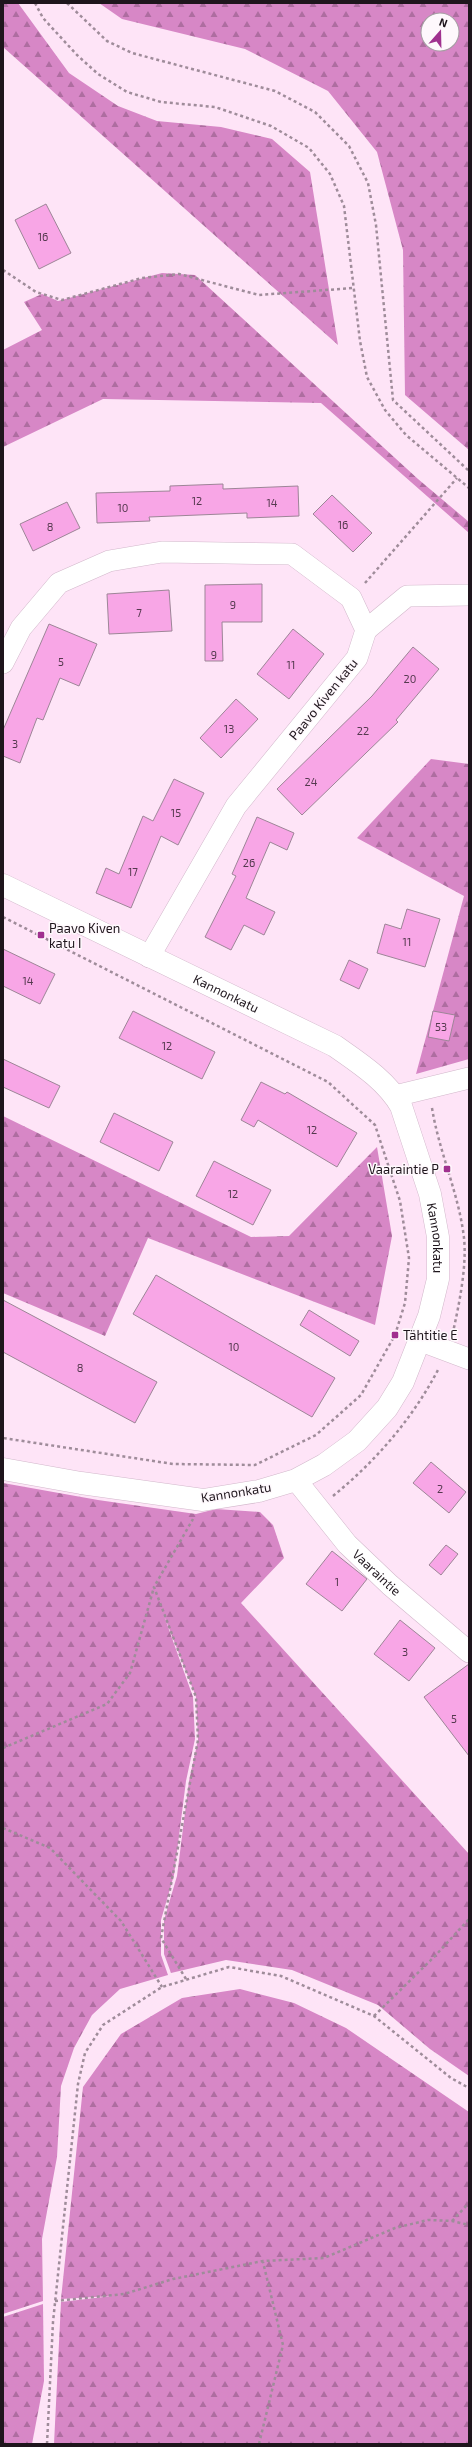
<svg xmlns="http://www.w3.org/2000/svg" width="472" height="2447" font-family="'Exo 2',sans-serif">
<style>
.forest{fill:url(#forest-firs);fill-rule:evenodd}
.building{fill:#f8a6e6;stroke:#9d8597}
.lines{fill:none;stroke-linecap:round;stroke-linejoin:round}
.street-casing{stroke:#d2b8cb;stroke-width:22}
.secondary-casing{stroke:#d2b8cb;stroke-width:23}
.path{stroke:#9f8c9a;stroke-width:2.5;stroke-dasharray:3 3;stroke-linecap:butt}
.street{stroke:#fff;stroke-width:21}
.secondary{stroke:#fff;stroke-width:22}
.poi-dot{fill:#a0318f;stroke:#fef8fc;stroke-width:1.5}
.labels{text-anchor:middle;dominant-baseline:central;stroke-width:3;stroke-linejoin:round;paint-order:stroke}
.number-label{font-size:11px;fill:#54394e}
.street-label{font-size:13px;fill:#1e151c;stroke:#fef8fc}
.poi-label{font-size:13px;fill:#1e151c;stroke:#fef8fc;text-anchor:start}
</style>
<defs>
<pattern id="forest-firs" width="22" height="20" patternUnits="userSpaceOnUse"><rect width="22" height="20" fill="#d787c6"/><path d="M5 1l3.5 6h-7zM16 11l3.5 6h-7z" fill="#ae6da0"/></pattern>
</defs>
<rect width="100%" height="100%" fill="#fee4f7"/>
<!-- forest -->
<g class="forest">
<path d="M3,3H18L69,73L118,106L157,121L221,127L272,139L310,172L338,345L3,47Z"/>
<path d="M99,3H469V450L405,395L403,250L377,152L328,91L245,49L122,19ZM428,20H452V44H428Z"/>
<path d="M162,273L195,275L418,479L469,522V533L321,403L103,399L3,447V350L42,330L24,302L42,294L58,301Z"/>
<path d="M431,759L469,764V1059L416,1074L464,896L357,838Z"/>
<path d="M3,1116L251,1237L289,1236L377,1147L392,1236L375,1325L148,1238L105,1336L3,1293Z"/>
<path d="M3,1483L98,1500L196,1514L216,1509L260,1512L273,1525L284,1558L241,1603L469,1854V2076L430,2049L378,2005L292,1970L226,1960L171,1973L164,1954V1920L177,1876L189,1781L198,1740L196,1697L163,1613L193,1697L195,1739L186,1781L174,1875L161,1920V1955L168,1975L120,1989L92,2015L74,2048L61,2086L57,2157L42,2239L43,2301L3,2314Z"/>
<path d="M240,1989L294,2003L346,2028L469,2112V2444H54L61,2302L112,2296L61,2299L83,2087L121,2034L182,1998Z"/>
<path d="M43,2304L44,2381L32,2444H3V2317Z"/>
</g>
<!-- building -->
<g class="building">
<path d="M46,204L71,253L39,269L15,220Z"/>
<path d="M223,484V489L298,486L299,516L247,518V513L149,517L150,521L97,523L96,493L170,491V486Z"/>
<path d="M332,495L372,533L353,552L313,514Z"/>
<path d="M67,502L80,528L33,551L20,524Z"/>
<path d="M262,584V622H222L223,661H205V585Z"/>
<path d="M169,590L172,631L109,634L107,594Z"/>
<path d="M49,624L97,644L79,686L60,678L43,720L37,718L20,763L3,756V730Z"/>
<path d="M293,629L324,654L289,699L257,674Z"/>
<path d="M413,647L439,669L396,720L398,722L302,815L277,789L372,696Z"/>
<path d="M236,699L258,719L221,758L200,738Z"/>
<path d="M174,779L204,793L178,845L161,836L131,908L96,893L106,868L119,874L143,816L153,821Z"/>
<path d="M257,817L294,833L287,850L270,842L246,898L275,912L264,935L244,925L231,950L205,937L236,876L232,874Z"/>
<path d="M407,909L440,919L425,967L377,953L385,924L401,929Z"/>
<path d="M3,949L55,974L40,1004L3,986Z"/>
<path d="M349,960L368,969L359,989L340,980Z"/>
<path d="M133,1011L215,1052L202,1079L119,1038Z"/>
<path d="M433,1011L455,1015L449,1041L428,1037Z"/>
<path d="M3,1059L60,1086L49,1108L3,1087Z"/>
<path d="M261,1082L285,1094L287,1092L357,1133L337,1167L258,1120L254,1127L241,1120Z"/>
<path d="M114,1113L173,1142L159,1171L100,1142Z"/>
<path d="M214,1161L271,1190L253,1225L196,1196Z"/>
<path d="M156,1275L335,1378L312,1417L133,1314Z"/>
<path d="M3,1300L157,1382L135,1423L3,1352Z"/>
<path d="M309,1310L359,1341L350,1356L300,1325Z"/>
<path d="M431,1462L466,1492L449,1513L413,1483Z"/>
<path d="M446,1545L458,1554L441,1575L429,1565Z"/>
<path d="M332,1551L367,1579L342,1611L306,1584Z"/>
<path d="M400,1620L435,1648L409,1681L374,1654Z"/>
<path d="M469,1664V1756L424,1697Z"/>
</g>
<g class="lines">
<!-- street casing -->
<g class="street-casing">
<g id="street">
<path d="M366,630L407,596L469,595"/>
<path d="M3,663L21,628L59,583L109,561L162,552L292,554L351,598L366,630L357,658L236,806L149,957"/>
<path d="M395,1096L469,1078"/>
<path d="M421,1341L469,1359"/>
<path id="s1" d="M296,1480L347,1544L390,1585L469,1652"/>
</g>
</g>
<!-- secondary casing -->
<g class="secondary-casing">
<g id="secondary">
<path id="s2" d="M3,885L335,1046C359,1063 386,1080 401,1106L430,1194L438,1237V1279L429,1316L403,1382L387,1408L357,1441L324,1465L296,1480L259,1491L203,1500L81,1483L3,1469"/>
</g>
</g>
<!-- path -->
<g class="path">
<path d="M35,3L43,18L77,55L98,74L127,92L161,102L215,107L271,126L309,148L330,174L344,206L360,341L367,377L385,410L406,435L469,488"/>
<path d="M67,3L107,41L132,53L275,91L315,112L349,146L368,183L376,225L393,400L469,471"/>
<path d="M3,270L36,292L62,300L142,278L179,274L259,295L353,288"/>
<path d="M365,583L457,478"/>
<path d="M3,917L328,1082L375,1125L400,1201L409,1258L405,1303L395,1335L361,1395L316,1435L255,1465L173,1464L3,1438"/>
<path d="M432,1108C439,1152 459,1194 464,1238C467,1266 459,1305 453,1332"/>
<path d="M333,1496C377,1460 413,1418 439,1368"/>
<path d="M3,1748L107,1704L130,1673L154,1587"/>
<path d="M3,1828L50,1848L121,1921L162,1987"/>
<path d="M186,1979L161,1938L198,1740L196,1697L154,1587L193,1519"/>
<path d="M374,2016L435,1956L469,1919"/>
<path d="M452,2221L469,2203"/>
<path d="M55,2301L124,2294L173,2279L263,2261L324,2258L395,2228L428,2220L452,2221L469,2225"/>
<path d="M47,2444L53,2322L78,2084L85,2053L103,2025L162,1987L229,1967L281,1976L374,2016L451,2078L469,2088"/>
<path d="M259,2444L283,2345L263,2262"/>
</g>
<!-- street -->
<use href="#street" class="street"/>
<!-- secondary -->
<use href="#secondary" class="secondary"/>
</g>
<!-- markers -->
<g class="poi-dot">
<rect x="37" y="931" width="8" height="8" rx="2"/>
<rect x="443" y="1165" width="8" height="8" rx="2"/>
<rect x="391" y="1331" width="8" height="8" rx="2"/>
</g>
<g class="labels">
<!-- number labels -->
<g class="number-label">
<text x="43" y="236">16</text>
<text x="197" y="500">12</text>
<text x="272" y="502">14</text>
<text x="123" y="507">10</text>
<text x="343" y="524">16</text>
<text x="50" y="526">8</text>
<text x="233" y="604">9</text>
<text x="139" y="612">7</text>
<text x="214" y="654">9</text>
<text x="61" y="661">5</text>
<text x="291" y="664">11</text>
<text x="410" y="678">20</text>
<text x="229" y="728">13</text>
<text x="363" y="730">22</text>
<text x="15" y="743">3</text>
<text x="311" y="781">24</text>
<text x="176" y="812">15</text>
<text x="249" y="862">26</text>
<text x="133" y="871">17</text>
<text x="407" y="941">11</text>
<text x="28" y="980">14</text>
<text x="441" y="1026">53</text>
<text x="167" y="1045">12</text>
<text x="312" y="1129">12</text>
<text x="233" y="1193">12</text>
<text x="234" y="1346">10</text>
<text x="80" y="1367">8</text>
<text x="440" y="1488">2</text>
<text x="337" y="1581">1</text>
<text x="405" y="1651">3</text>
<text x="454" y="1718">5</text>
</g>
<!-- street labels -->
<g class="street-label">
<text transform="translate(323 699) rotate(-51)">Paavo Kiven katu</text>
<text stroke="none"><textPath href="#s2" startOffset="248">Kannonkatu</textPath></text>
<text stroke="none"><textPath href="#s2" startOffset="596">Kannonkatu</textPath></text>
<text transform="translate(236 1492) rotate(-9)">Kannonkatu</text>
<text stroke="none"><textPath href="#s1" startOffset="123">Vaaraintie</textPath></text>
</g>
<!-- poi labels -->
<g class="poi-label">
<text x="49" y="928">Paavo Kiven<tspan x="49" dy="15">katu I</tspan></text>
<text x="439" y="1169" text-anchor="end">Vaaraintie P</text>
<text x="403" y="1335">Tähtitie E</text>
</g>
</g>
<!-- border -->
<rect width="472" height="2447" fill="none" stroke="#1e151c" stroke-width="8"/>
<!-- north arrow -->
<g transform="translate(440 32) rotate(20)"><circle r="19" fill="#fef8fc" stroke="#a49da2"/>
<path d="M0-3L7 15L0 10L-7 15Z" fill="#a0318f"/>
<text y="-6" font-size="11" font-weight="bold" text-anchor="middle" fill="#1e151c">N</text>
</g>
</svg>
